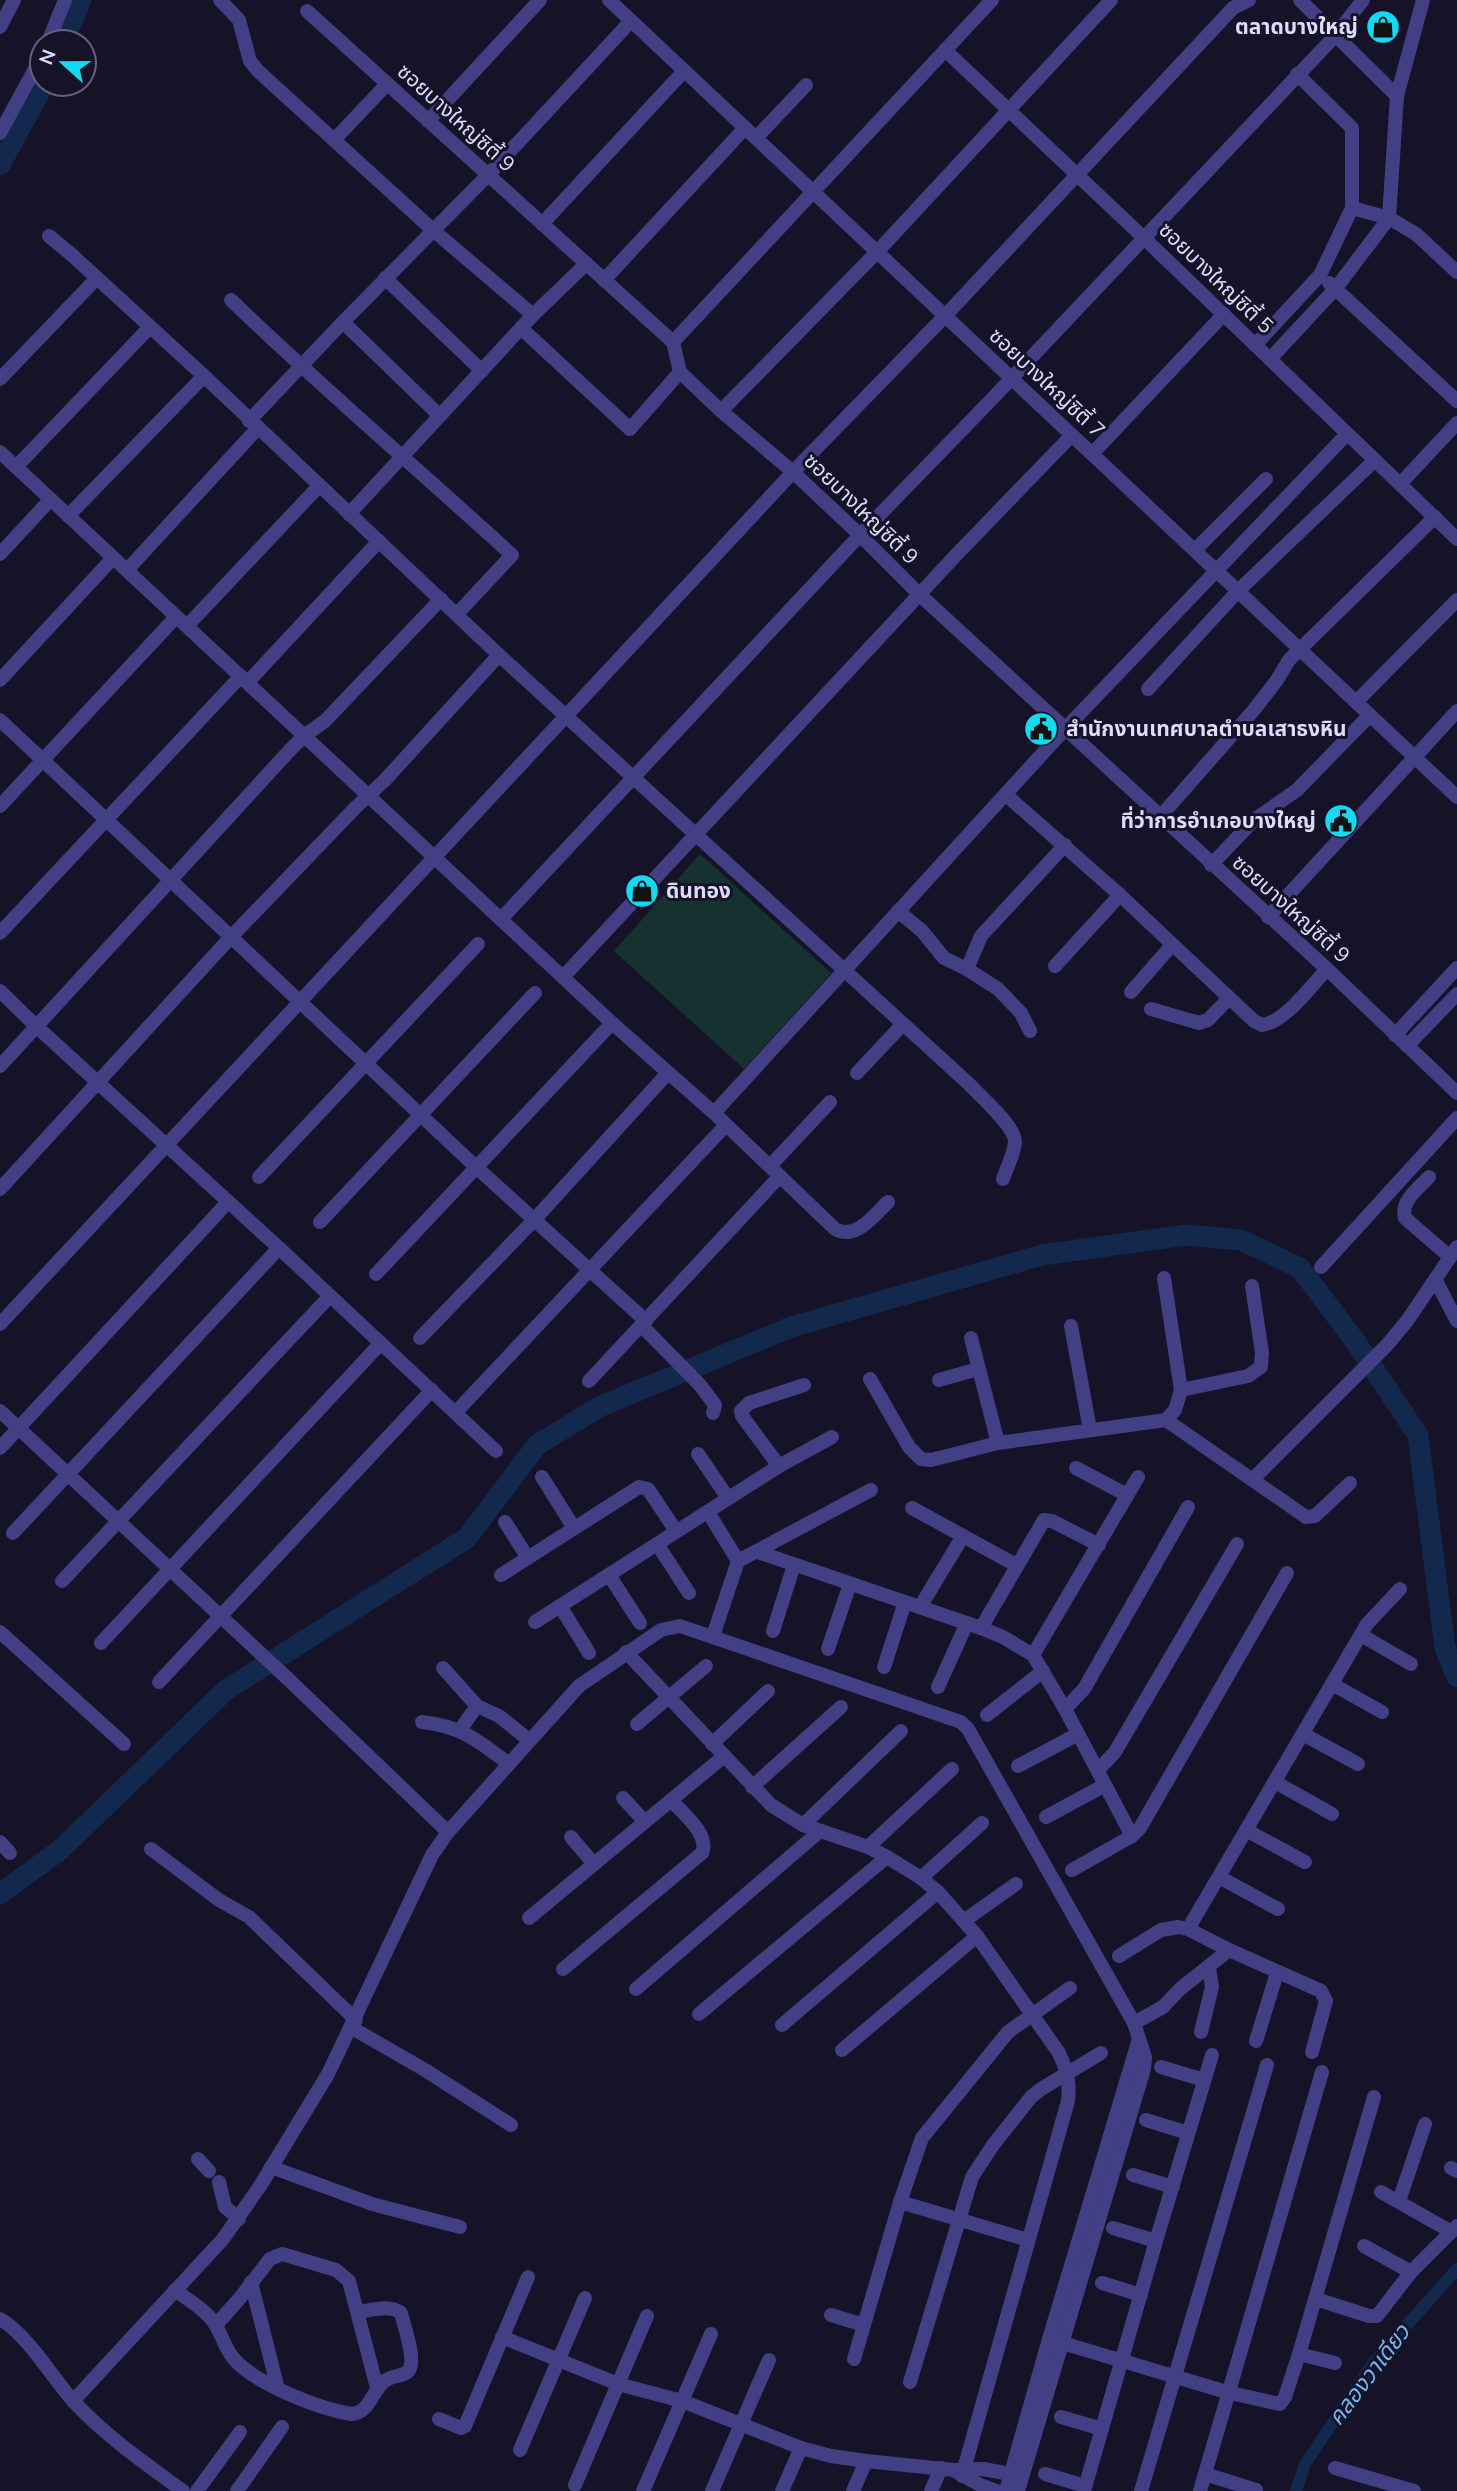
<svg xmlns="http://www.w3.org/2000/svg" width="1457" height="2491" font-family="'Nunito Sans','Noto Sans Thai',sans-serif">
<style>
.green{fill:#153231}
.lines{fill:none;stroke-linecap:round;stroke-linejoin:round}
.canal{stroke:#12284c;stroke-width:12}
.river{stroke:#12284c;stroke-width:21}
.minor{stroke:#433f84;stroke-width:14}
.labels{text-anchor:middle;dominant-baseline:central;stroke-width:6;stroke-linejoin:round;paint-order:stroke}
.poi-label{font-size:21px;font-weight:bold;fill:#dfdbfd;stroke:#161228;text-anchor:end}
.street-label{font-size:21px;fill:#dfdbfd;stroke:#161228}
.water-label{font-size:23px;font-style:italic;fill:#6fb7f7;stroke:#161228}
</style>
<rect width="100%" height="100%" fill="#161228"/>
<!-- green -->
<path class="green" d="M700,854L831,973L744,1069L614,951Z"/>
<g class="lines">
<!-- canal -->
<path class="canal" d="M1296,2491L1305,2464L1373,2363L1457,2269"/>
<!-- river -->
<g class="river">
<path d="M63,42L81,0"/>
<path d="M0,165L44,84"/>
<path d="M0,1894L60,1850L226,1690L467,1538L537,1445L599,1407L791,1327L1042,1255L1186,1235L1241,1240L1300,1268L1355,1341L1418,1435L1445,1648L1457,1677"/>
</g>
<!-- minor -->
<g class="minor">
<path d="M220,0L239,20L250,61L258,71L434,231L533,315"/>
<path d="M609,0L1457,797"/>
<path d="M1300,0L1397,96"/>
<path d="M307,11L673,342L680,372L721,411L793,472L860,535L920,595L1327,969L1457,1093"/>
<path d="M0,27L14,0"/>
<path d="M48,42L65,0"/>
<path d="M945,50L1144,238L1457,539"/>
<path d="M428,121L540,0"/>
<path d="M0,133L42,56"/>
<path d="M756,138L806,85"/>
<path d="M334,140L387,84"/>
<path d="M1352,208L1389,218L1416,234L1457,272"/>
<path d="M542,224L684,71"/>
<path d="M49,236L72,255L204,376L499,655L969,1084C980,1096 1014,1125 1015,1141C1015,1152 1007,1167 1003,1179"/>
<path d="M385,278L482,371"/>
<path d="M604,280L745,128"/>
<path d="M1329,283L1457,401"/>
<path d="M231,300C322,388 419,470 512,555L457,614"/>
<path d="M343,322L440,416"/>
<path d="M521,328L630,429L680,372"/>
<path d="M673,342L992,0"/>
<path d="M1255,345L1320,275L1352,208V128L1297,74"/>
<path d="M1270,359L1336,288L1389,218L1397,96L1423,0"/>
<path d="M0,379L97,278"/>
<path d="M721,411L877,252L1111,0"/>
<path d="M249,421L343,322L488,175L631,21"/>
<path d="M0,452L612,1023L714,1113L835,1229C856,1241 874,1215 888,1202"/>
<path d="M1092,454L1224,314"/>
<path d="M16,467L150,327"/>
<path d="M1400,484L1457,423"/>
<path d="M349,514L533,315L586,264"/>
<path d="M68,516L204,376"/>
<path d="M1195,550L1266,479"/>
<path d="M0,554L50,500"/>
<path d="M127,570L257,429"/>
<path d="M187,626L319,486"/>
<path d="M0,680L113,558"/>
<path d="M248,682L379,541"/>
<path d="M1148,689L1238,591L1375,460"/>
<path d="M1356,702L1457,600"/>
<path d="M0,720L476,1167L646,1321"/>
<path d="M1006,795L1120,895L1254,1021L1262,1025C1284,1023 1312,985 1327,969"/>
<path d="M0,806L176,617"/>
<path d="M1160,817L1253,711L1277,680L1289,660L1435,517"/>
<path d="M1211,865L1254,820L1297,790L1370,715"/>
<path d="M898,911L922,931L944,958L967,969L998,989L1021,1013L1030,1031"/>
<path d="M1268,917L1457,711"/>
<path d="M501,919L860,535L991,400L1335,36L1363,0"/>
<path d="M0,933L241,676"/>
<path d="M1055,966L1120,895"/>
<path d="M967,969L981,936L1065,845"/>
<path d="M563,977L957,554L1072,435"/>
<path d="M0,991L36,1026L279,1248L496,1451"/>
<path d="M1131,992L1172,945"/>
<path d="M1151,1009L1199,1023L1208,1020L1229,998"/>
<path d="M1395,1035L1457,968"/>
<path d="M1407,1046L1457,994"/>
<path d="M0,1066L290,750L305,735L325,721L441,599"/>
<path d="M857,1073L903,1024"/>
<path d="M714,1113L1065,729L1347,434"/>
<path d="M770,1166L830,1102"/>
<path d="M259,1177L478,944"/>
<path d="M1429,1177C1419,1188 1400,1201 1405,1218L1450,1257"/>
<path d="M0,1189L230,938L355,808L385,780L499,655"/>
<path d="M320,1222L535,993"/>
<path d="M1321,1267L1457,1118"/>
<path d="M376,1274L612,1023"/>
<path d="M1164,1278L1181,1390L1175,1410L1166,1420"/>
<path d="M1436,1281L1457,1321"/>
<path d="M0,1324L793,472L945,316L1233,8L1249,0"/>
<path d="M642,1326L700,1385L715,1405L713,1413"/>
<path d="M1071,1326L1090,1430"/>
<path d="M420,1338L534,1220L667,1074"/>
<path d="M971,1338L998,1443"/>
<path d="M870,1379L909,1447L921,1459L931,1460L998,1443L1166,1420L1306,1517L1315,1516L1350,1483"/>
<path d="M939,1380L978,1369"/>
<path d="M589,1381L780,1176"/>
<path d="M1181,1390L1248,1376L1261,1367L1262,1353L1252,1286"/>
<path d="M0,1411L287,1678L448,1832"/>
<path d="M456,1412L726,1125"/>
<path d="M0,1448L228,1202"/>
<path d="M698,1454L728,1498"/>
<path d="M779,1466L742,1416L741,1411L749,1403L804,1385"/>
<path d="M1076,1468L1127,1495"/>
<path d="M542,1477L574,1528"/>
<path d="M1253,1479L1387,1345L1407,1321L1457,1247"/>
<path d="M912,1508L1016,1565"/>
<path d="M708,1512L738,1561L713,1636"/>
<path d="M505,1522L528,1558"/>
<path d="M13,1533L279,1248"/>
<path d="M657,1544L689,1593"/>
<path d="M758,1552L981,1628L1003,1637L1033,1655L1065,1709L1132,1836"/>
<path d="M738,1561L871,1490"/>
<path d="M501,1575L639,1487L648,1489L676,1531"/>
<path d="M609,1575L640,1623"/>
<path d="M62,1581L330,1296"/>
<path d="M560,1606L589,1653"/>
<path d="M920,1607L963,1536"/>
<path d="M535,1622L779,1466L832,1437"/>
<path d="M981,1628L1044,1520L1052,1521L1099,1545"/>
<path d="M773,1631L794,1565"/>
<path d="M0,1632L124,1744"/>
<path d="M1361,1635L1411,1664"/>
<path d="M101,1643L381,1343"/>
<path d="M828,1649L850,1584"/>
<path d="M626,1652L771,1805L803,1825L868,1847L887,1857L921,1878L938,1892L977,1936L1059,2053C1067,2070 1070,2082 1068,2101L962,2476"/>
<path d="M1033,1655L1138,1477"/>
<path d="M884,1667L905,1602"/>
<path d="M443,1668L477,1706L499,1716L529,1740"/>
<path d="M159,1682L432,1390"/>
<path d="M1332,1684L1382,1712"/>
<path d="M938,1687L967,1623"/>
<path d="M1065,1709L1084,1689L1188,1507"/>
<path d="M987,1715L1043,1671"/>
<path d="M422,1722C461,1726 479,1741 509,1764"/>
<path d="M637,1724L706,1666"/>
<path d="M460,1730L477,1706"/>
<path d="M1303,1734L1358,1764"/>
<path d="M712,1744L768,1691"/>
<path d="M1018,1766L1078,1734"/>
<path d="M1098,1770L1115,1752L1237,1544"/>
<path d="M1275,1782L1332,1814"/>
<path d="M752,1787L841,1707"/>
<path d="M623,1798L645,1822"/>
<path d="M1046,1817L1105,1785"/>
<path d="M803,1825L901,1731"/>
<path d="M1246,1830L1305,1862"/>
<path d="M571,1837L594,1864"/>
<path d="M0,1842L10,1853"/>
<path d="M868,1847L952,1769"/>
<path d="M151,1849L219,1900L249,1917L356,2020"/>
<path d="M1072,1870L1132,1836L1140,1828L1287,1573"/>
<path d="M1219,1877L1278,1909"/>
<path d="M921,1878L982,1823"/>
<path d="M529,1918L723,1757"/>
<path d="M965,1920L1016,1884"/>
<path d="M1188,1929L1367,1624L1400,1589"/>
<path d="M1119,1956L1161,1930L1178,1927L1188,1929L1229,1950L1321,1991L1326,2001L1312,2052"/>
<path d="M563,1969L702,1853C710,1834 683,1814 671,1800"/>
<path d="M636,1989L820,1831"/>
<path d="M699,2014L887,1857"/>
<path d="M1134,2023L1163,2007L1180,1989L1229,1950"/>
<path d="M782,2025L938,1892"/>
<path d="M352,2028L425,2070L511,2125"/>
<path d="M1201,2032L1212,1987L1209,1968"/>
<path d="M1256,2041L1277,1973"/>
<path d="M842,2050L977,1936"/>
<path d="M1161,2067L1204,2080"/>
<path d="M1146,2120L1188,2133"/>
<path d="M198,2159L209,2171"/>
<path d="M271,2167L372,2204L460,2227"/>
<path d="M1451,2168L1457,2171"/>
<path d="M1133,2175L1173,2187"/>
<path d="M219,2182L225,2207L239,2219"/>
<path d="M1381,2192L1450,2231"/>
<path d="M1399,2201L1425,2124"/>
<path d="M900,2202L1028,2240"/>
<path d="M1113,2228L1156,2241"/>
<path d="M1364,2246L1411,2272"/>
<path d="M251,2282L278,2389"/>
<path d="M1102,2283L1141,2295"/>
<path d="M175,2290C188,2300 208,2311 216,2326C223,2337 225,2349 234,2359C256,2384 319,2409 352,2414C371,2412 372,2389 386,2380C393,2375 407,2377 410,2368C415,2356 404,2326 401,2313C390,2304 372,2310 359,2312"/>
<path d="M1316,2299L1369,2316H1377L1411,2272L1457,2226"/>
<path d="M831,2315L864,2325"/>
<path d="M0,2319C29,2336 52,2378 75,2403C107,2437 146,2464 183,2491"/>
<path d="M216,2325L240,2298L270,2259L282,2254L336,2270L349,2281L377,2388"/>
<path d="M502,2337L618,2384L682,2401L801,2448L831,2456L866,2461L954,2470L983,2469L1010,2474"/>
<path d="M1049,2339L1230,2393L1280,2404L1285,2397L1299,2354L1374,2097"/>
<path d="M1299,2354L1335,2363"/>
<path d="M854,2359L900,2202L922,2138L1008,2032L1070,1988"/>
<path d="M910,2382L972,2177L993,2145L1031,2097L1041,2089L1101,2053"/>
<path d="M73,2401L223,2239L260,2186L328,2074L432,1855L448,1832L579,1686L661,1630L680,1626L961,1722L968,1729L1134,2023L1145,2057L1144,2069L1018,2491"/>
<path d="M1061,2417L1102,2429"/>
<path d="M439,2419L461,2428L465,2426L528,2277"/>
<path d="M520,2450L585,2298"/>
<path d="M1335,2468L1414,2491"/>
<path d="M955,2471L980,2485L997,2491"/>
<path d="M1045,2474L1085,2486"/>
<path d="M1205,2474L1256,2490"/>
<path d="M575,2485L647,2316"/>
<path d="M197,2491L240,2432"/>
<path d="M237,2491L282,2427"/>
<path d="M643,2491L711,2334"/>
<path d="M712,2491L769,2360"/>
<path d="M782,2491L801,2448"/>
<path d="M853,2491L866,2461"/>
<path d="M931,2491L941,2468"/>
<path d="M1006,2491L1049,2339L1138,2042"/>
<path d="M1084,2491L1156,2241L1212,2055"/>
<path d="M1141,2491L1267,2065"/>
<path d="M1200,2491L1322,2072"/>
</g>
</g>
<!-- icons -->
<defs>
<g id="shop-disc" transform="scale(1.75)"><circle r="9.5" fill="#12daf2" stroke="#161228"/><path d="M-5-2.5h2.3a2.7 3.5 0 0 1 5.4 0H5L5.5 6h-11ZM-1.5-2.5h3a1.5 2.3 0 0 0-3 0Z" fill="#111"/></g>
<g id="civic-disc" transform="scale(1.75)"><circle r="9.5" fill="#12daf2" stroke="#161228"/><path d="M-.6-6.5H3V-4.5H.6V-3L4-1V1h2V6H-6V1h2V-1L-.6-3ZM-1.2 2.5V6h2.4V2.5Z" fill="#111"/></g>
</defs>
<g fill-rule="evenodd">
<use href="#shop-disc" x="1383" y="27"/>
<use href="#civic-disc" x="1041" y="729"/>
<use href="#civic-disc" x="1341" y="821"/>
<use href="#shop-disc" x="642" y="891"/>
</g>
<g class="labels">
<!-- poi labels -->
<g class="poi-label">
<text x="1358" y="27">ตลาดบางใหญ่</text>
<text x="1066" y="729" text-anchor="start">สำนักงานเทศบาลตำบลเสาธงหิน</text>
<text x="1316" y="821">ที่ว่าการอำเภอบางใหญ่</text>
<text x="666" y="891" text-anchor="start">ดินทอง</text>
</g>
<!-- street labels -->
<g class="street-label">
<text transform="translate(456 118) rotate(42)">ซอยบางใหญ่ซิตี้ 9</text>
<text transform="translate(1216 278) rotate(44)">ซอยบางใหญ่ซิตี้ 5</text>
<text transform="translate(1047 383) rotate(43)">ซอยบางใหญ่ซิตี้ 7</text>
<text transform="translate(861 509) rotate(44)">ซอยบางใหญ่ซิตี้ 9</text>
<text transform="translate(1291 909) rotate(42)">ซอยบางใหญ่ซิตี้ 9</text>
</g>
<!-- water labels -->
<g class="water-label">
<text transform="translate(1369 2375) rotate(-53)">คลองวาเดียว</text>
</g>
</g>
<!-- north arrow -->
<g transform="translate(63 63) rotate(291)"><circle r="33" fill="#161228" stroke="#66627d" stroke-width="2"/>
<path d="M0-5L12 26L0 18L-12 26Z" fill="#12daf2"/>
<text y="-10" font-size="19" font-weight="bold" text-anchor="middle" fill="#dfdbfd">N</text>
</g>
</svg>
